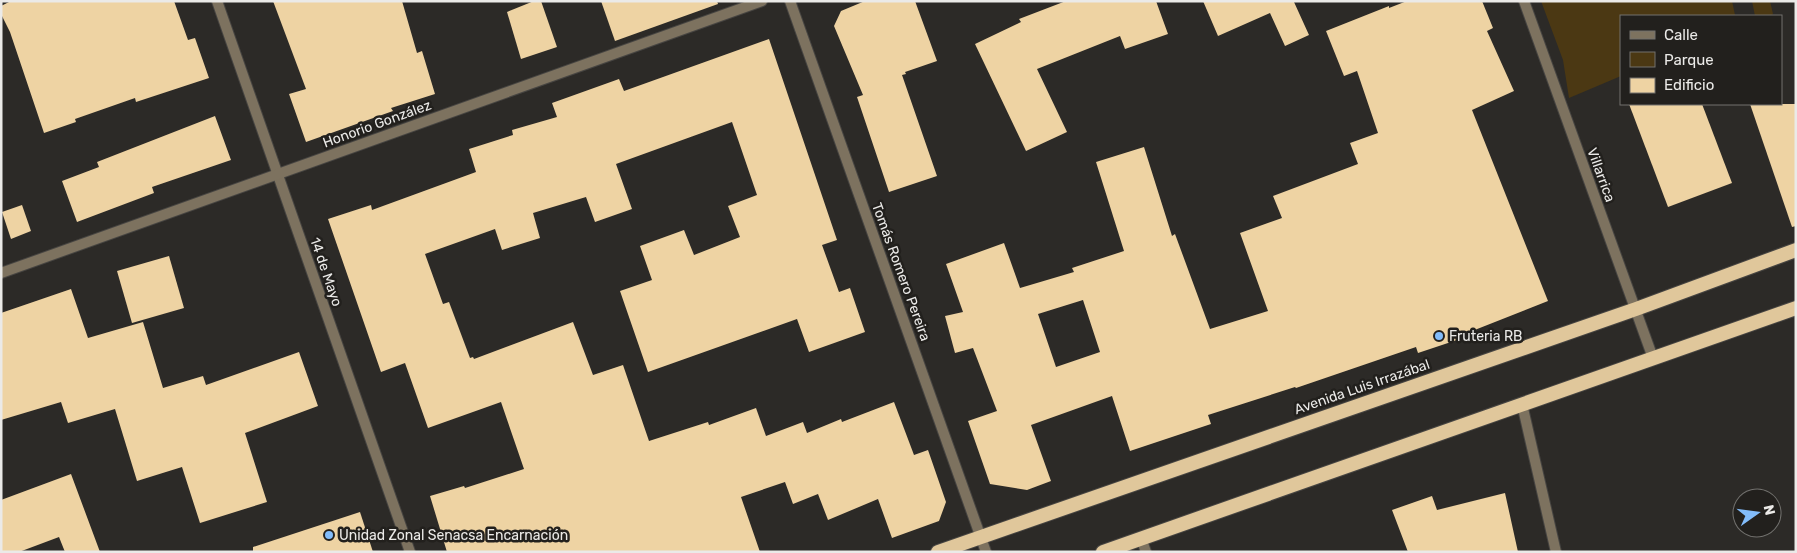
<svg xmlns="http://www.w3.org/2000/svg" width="1797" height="553" font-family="Rubik,sans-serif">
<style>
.green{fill:#4b3813}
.building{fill:#eed3a3;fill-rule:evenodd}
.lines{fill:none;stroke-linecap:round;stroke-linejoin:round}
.minor-casing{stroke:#474542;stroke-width:12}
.trunk-casing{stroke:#474542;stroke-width:16}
.minor{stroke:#7d725f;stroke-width:10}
.trunk{stroke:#e0c79b;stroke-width:14}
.poi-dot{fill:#82bcfa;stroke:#22201d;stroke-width:2}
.labels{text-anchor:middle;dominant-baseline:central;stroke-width:5;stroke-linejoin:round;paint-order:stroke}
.street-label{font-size:14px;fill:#ebeae8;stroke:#22201d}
.poi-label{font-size:14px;fill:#ebeae8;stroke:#22201d;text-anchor:start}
</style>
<rect width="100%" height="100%" fill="#2c2a27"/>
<!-- green -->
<g class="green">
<path d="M1541,1H1732L1735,15L1621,16V76L1569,98L1563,60Z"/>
<path d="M1752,1H1770L1773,14L1770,16H1755Z"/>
</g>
<!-- building -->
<g class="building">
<path d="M11,1H174L188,40L195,38L209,78L136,102L135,98L75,119L76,122L44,133L10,32L1,14V6Z"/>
<path d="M273,1H402L417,53L422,51L435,94L391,108L393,111L306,142L289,94L306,89Z"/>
<path d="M534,1H541L557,47L521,59L507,12Z"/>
<path d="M601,1H717L718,4L615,41Z"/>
<path d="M865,1H915L937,61L905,72L906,74L902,75L937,176L889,192L857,97L863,95L834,26L841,11Z"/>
<path d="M1066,1H1156L1168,34L1125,49L1120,36L1037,69L1067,132L1026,151L975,44L1021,22L1019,19Z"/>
<path d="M1203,1H1296L1294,2L1309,35L1285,46L1270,13L1218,36Z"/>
<path d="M1407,1H1482L1493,28L1487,31L1514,91L1472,110L1548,301L1462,335L1463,338L1418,353L1416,347L1296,388L1295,387L1208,415L1211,424L1130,451L1112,396L1031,425L1051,481L1027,490L990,484L968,421L997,411L973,348L955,353L945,316L963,312L946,264L1004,243L1020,288L1074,272L1072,268L1124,251L1096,162L1144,147L1172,236L1175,234L1210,329L1268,311L1240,233L1282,218L1273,196L1358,164L1350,143L1378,133L1357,71L1344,76L1326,31L1389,6V8ZM1083,300L1100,352L1056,367L1038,314Z"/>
<path d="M769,39L837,240L822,245L839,292L850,288L865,332L809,352L797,319L648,372L620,291L652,280L640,246L684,230L694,255L740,237L728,206L757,195L732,122L616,164L632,209L595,222L586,197L533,213L540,238L502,250L495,229L425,254L443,304L449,302L470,358L473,357L474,359L573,322L593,375L623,365L649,441L708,422L709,425L756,408L766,436L803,422L807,433L841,419L842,422L894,402L914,455L928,450L946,502L939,521L892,538L878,499L828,520L818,494L793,504L785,482L741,497L760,552H447L430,496L464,486L465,488L524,469L501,402L428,428L405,363L381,372L328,219L371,205L372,210L476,172L469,149L513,135L512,130L557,117L552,103L619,79L624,91Z"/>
<path d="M1629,104H1702L1732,183L1668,207Z"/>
<path d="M1750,104H1796V226L1792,227Z"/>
<path d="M215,116L231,160L152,187L154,193L77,222L62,181L99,167L97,162Z"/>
<path d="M22,205L31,231L11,239L2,212Z"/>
<path d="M169,256L184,308L132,323L117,271Z"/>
<path d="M71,289L88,338L143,322L163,388L203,376L206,385L299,352L318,406L245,433L267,502L200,523L182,467L137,481L115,409L68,423L61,402L1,420V313Z"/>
<path d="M71,474L100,552H65L59,537L19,552H1V500Z"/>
<path d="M1505,493L1518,552H1408L1392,510L1432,496L1437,510Z"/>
<path d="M360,512L373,552H253V547Z"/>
</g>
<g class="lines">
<!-- minor casing -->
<g class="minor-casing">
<g id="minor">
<path d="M217,1L410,552"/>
<path d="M790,1L986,552"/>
<path d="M1524,1L1653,358"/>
<path d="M1,273L762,1"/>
<path d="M1522,404L1556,552"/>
<path d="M1141,538L1146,552"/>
</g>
</g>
<!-- trunk casing -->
<g class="trunk-casing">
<g id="trunk">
<path d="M938,552L1636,309L1796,250"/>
<path d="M1103,552L1796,308"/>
</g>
</g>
<!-- minor -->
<use href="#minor" class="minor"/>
<!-- trunk -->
<use href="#trunk" class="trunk"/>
</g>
<!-- markers -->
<g class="poi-dot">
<circle cx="1439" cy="336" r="5"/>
<circle cx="329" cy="535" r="5"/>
</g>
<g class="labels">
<!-- street labels -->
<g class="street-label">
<text transform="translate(377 124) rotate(-20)">Honorio González</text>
<text transform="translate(1601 175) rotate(70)">Villarrica</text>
<text transform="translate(326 272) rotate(71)">14 de Mayo</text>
<text transform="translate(901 272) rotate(70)">Tomás Romero Pereira</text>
<text transform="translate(1362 387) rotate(-19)">Avenida Luis Irrazábal</text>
</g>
<!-- poi labels -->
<g class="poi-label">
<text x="1449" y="336">Fruteria RB</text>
<text x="339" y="535">Unidad Zonal Senacsa Encarnación</text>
</g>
</g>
<!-- border -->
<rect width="1797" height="553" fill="none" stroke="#ebeae8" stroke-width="5"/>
<!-- legend -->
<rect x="1620" y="15" width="162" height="90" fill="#22201d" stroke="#72716e"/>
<rect x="1630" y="31" width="25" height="8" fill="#7d725f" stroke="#72716e"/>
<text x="1664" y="40" font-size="15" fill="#ebeae8">Calle</text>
<rect x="1630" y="52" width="25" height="15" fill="#4b3813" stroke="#72716e"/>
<text x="1664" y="65" font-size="15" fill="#ebeae8">Parque</text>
<rect x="1630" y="78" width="25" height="15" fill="#eed3a3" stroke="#72716e"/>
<text x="1664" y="90" font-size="15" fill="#ebeae8">Edificio</text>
<!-- north arrow -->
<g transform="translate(1757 513) rotate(76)"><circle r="24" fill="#22201d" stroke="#72716e"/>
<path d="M0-4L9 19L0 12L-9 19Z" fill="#82bcfa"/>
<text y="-8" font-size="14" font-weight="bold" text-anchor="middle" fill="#ebeae8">N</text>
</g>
</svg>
